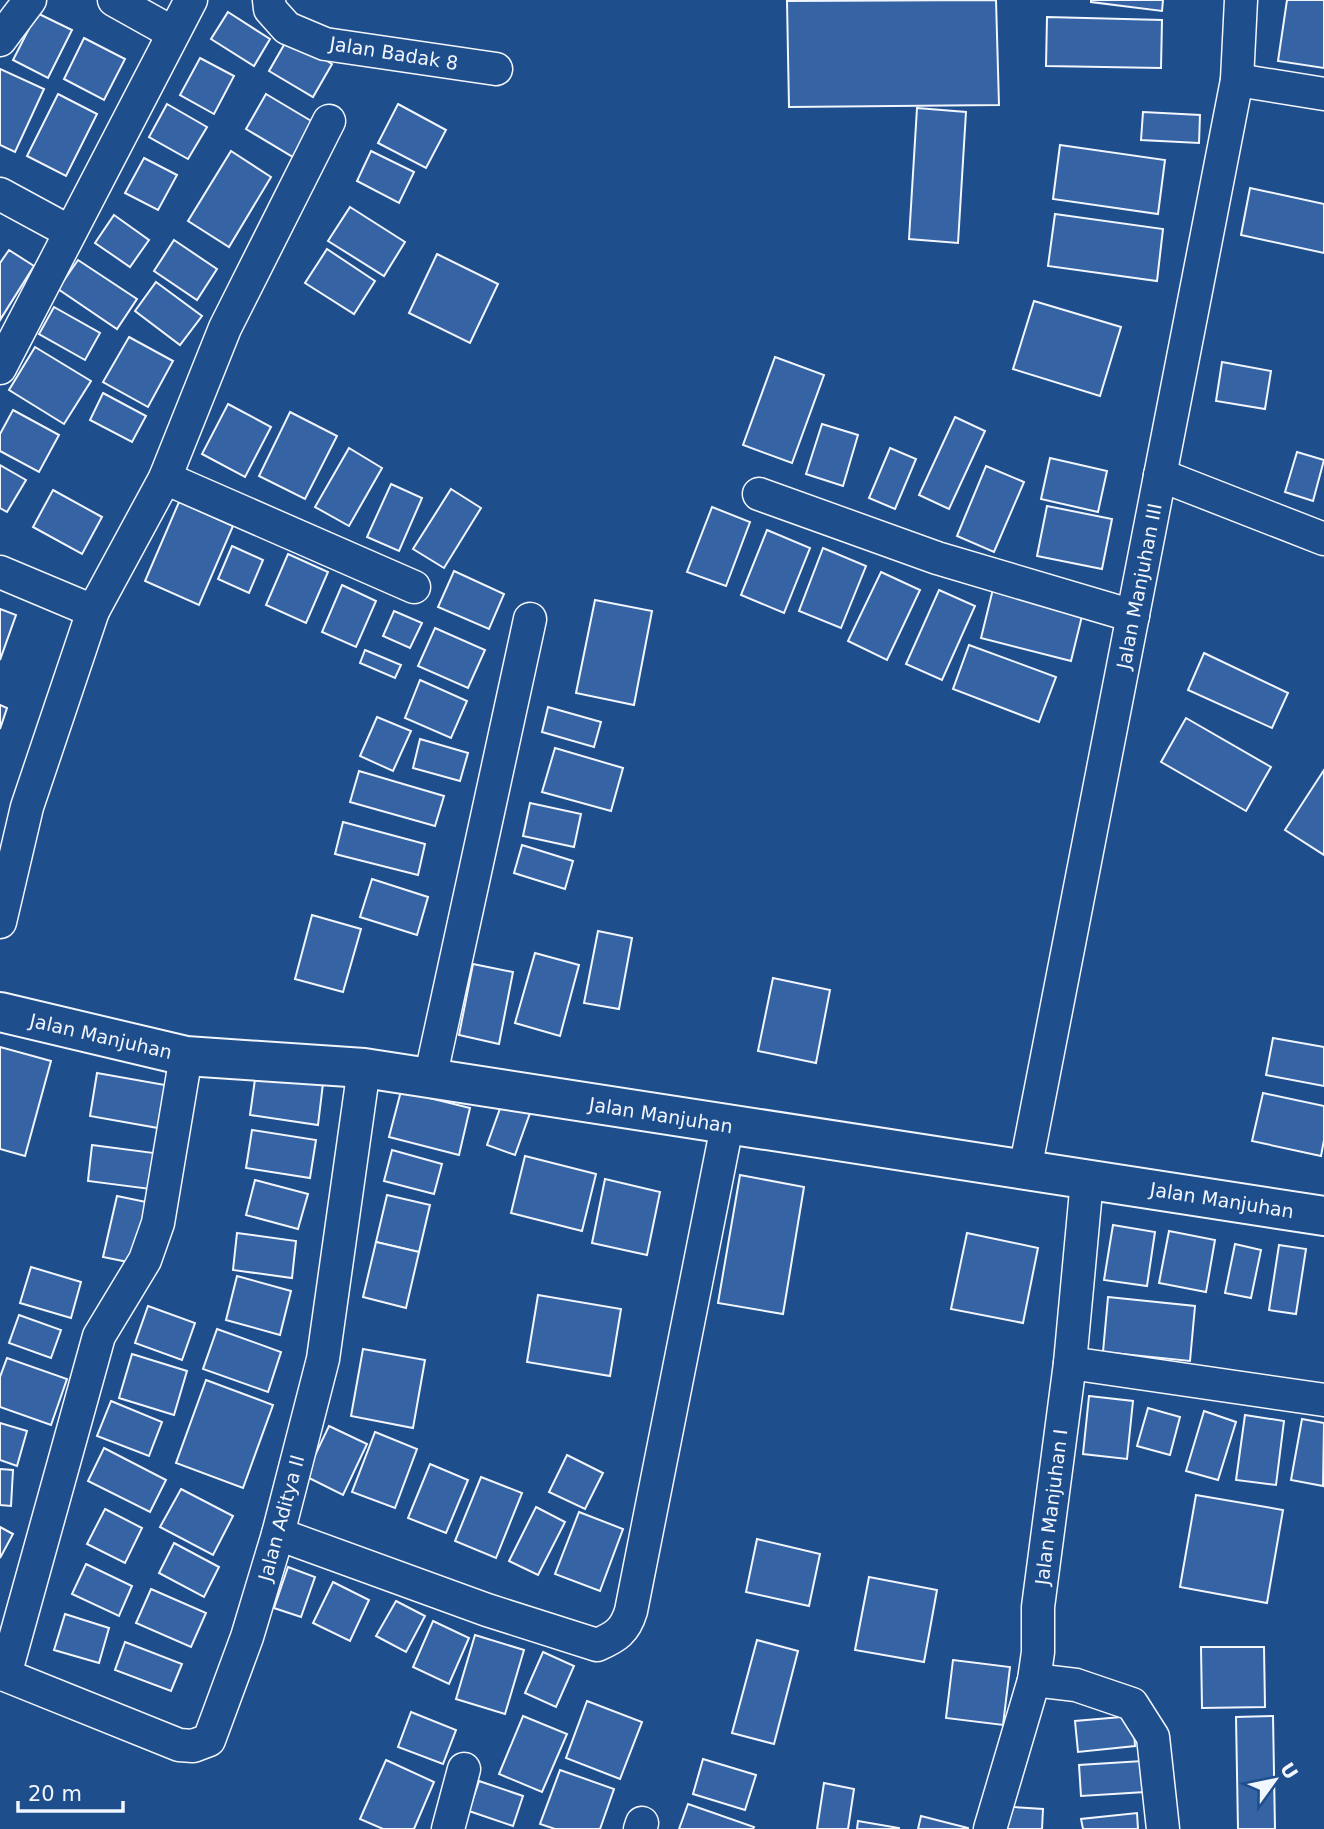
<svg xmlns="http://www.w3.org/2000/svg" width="1324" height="1829" font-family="'DejaVu Sans',sans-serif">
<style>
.building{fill:#3563a3;stroke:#f2f6ff;stroke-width:2}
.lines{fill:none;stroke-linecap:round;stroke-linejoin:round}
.street-casing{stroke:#f2f6ff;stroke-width:35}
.secondary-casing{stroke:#f2f6ff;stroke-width:42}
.street{stroke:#1f4e8c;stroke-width:32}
.secondary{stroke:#1f4e8c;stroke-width:38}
.labels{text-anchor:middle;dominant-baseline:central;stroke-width:5;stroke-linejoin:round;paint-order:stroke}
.street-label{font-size:19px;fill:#f2f6ff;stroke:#1f4e8c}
</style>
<rect width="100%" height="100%" fill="#1f4e8c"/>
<!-- building -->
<g class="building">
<path d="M996,0L999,105L789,107L787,1Z"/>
<path d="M1091,0H1163L1162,11L1091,2Z"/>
<path d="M1287,0H1324V68L1278,61Z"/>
<path d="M228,12L270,39L254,66L211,39Z"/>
<path d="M37,13L72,30L48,78L13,60Z"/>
<path d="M1047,17L1162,20L1161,68L1046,66Z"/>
<path d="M84,38L125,59L104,100L64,79Z"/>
<path d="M288,38L332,64L313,97L269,71Z"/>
<path d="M200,58L234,76L214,114L180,95Z"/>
<path d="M0,69L44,89L15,152L0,145Z"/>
<path d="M58,94L97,114L66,176L27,156Z"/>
<path d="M266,94L318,125L298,160L246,129Z"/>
<path d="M167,104L207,127L188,159L149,137Z"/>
<path d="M398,104L446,130L426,168L378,143Z"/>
<path d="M917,108L966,112L958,243L909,239Z"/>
<path d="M1143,112L1200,115L1199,143L1141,140Z"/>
<path d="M1060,145L1165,160L1158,214L1053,199Z"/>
<path d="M231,151L271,177L229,247L188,221Z"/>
<path d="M371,151L414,172L399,203L357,181Z"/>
<path d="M144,158L177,175L158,210L125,193Z"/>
<path d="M1250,188L1324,204V253L1241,235Z"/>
<path d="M350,207L405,242L384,276L328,241Z"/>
<path d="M1055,214L1163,229L1157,281L1048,266Z"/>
<path d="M114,215L149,240L130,267L95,243Z"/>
<path d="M174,240L217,269L197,300L154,271Z"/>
<path d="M327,249L375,281L354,314L305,283Z"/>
<path d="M9,250L34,266L0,320V263Z"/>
<path d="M437,254L498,284L470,343L409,313Z"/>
<path d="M78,260L137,299L117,329L58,289Z"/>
<path d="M156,282L202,316L180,345L135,311Z"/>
<path d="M1034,301L1121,327L1100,396L1013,369Z"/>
<path d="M54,307L100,333L85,360L39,334Z"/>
<path d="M129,337L173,361L148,407L103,382Z"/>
<path d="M35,347L91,381L64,424L9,390Z"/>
<path d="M775,357L824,375L792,463L743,445Z"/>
<path d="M1222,362L1271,371L1265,409L1216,401Z"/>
<path d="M103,393L146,416L132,442L90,420Z"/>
<path d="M228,404L271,427L245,477L202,454Z"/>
<path d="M13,410L59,435L39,472L0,451V434Z"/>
<path d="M290,412L337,436L305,499L259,476Z"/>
<path d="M955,417L985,431L949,509L919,495Z"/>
<path d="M822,424L858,435L843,486L806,474Z"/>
<path d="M349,448L382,468L349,526L315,507Z"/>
<path d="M890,448L916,459L895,509L869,498Z"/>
<path d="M1297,452L1324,460L1313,501L1285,492Z"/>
<path d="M1050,458L1107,471L1098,512L1041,499Z"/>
<path d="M0,465L26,480L7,512L0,508Z"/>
<path d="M986,466L1024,482L994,552L957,536Z"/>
<path d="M391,484L422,498L399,551L367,537Z"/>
<path d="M451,489L481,508L444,568L413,549Z"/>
<path d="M53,490L102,517L82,554L33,527Z"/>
<path d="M179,502L233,526L199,605L145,581Z"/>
<path d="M1047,506L1112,519L1102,569L1037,556Z"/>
<path d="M712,507L750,522L726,586L687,572Z"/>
<path d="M767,530L810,548L784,613L741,595Z"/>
<path d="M232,546L263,560L249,593L218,579Z"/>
<path d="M823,548L866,566L841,628L799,611Z"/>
<path d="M288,554L328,572L306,623L266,605Z"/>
<path d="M454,571L504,594L489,629L438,607Z"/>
<path d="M881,572L920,590L887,660L848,641Z"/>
<path d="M342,585L376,601L356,647L322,632Z"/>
<path d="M993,589L1083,612L1071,661L981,638Z"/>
<path d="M939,590L975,606L942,680L906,664Z"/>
<path d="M595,600L652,611L634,705L576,693Z"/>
<path d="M0,609L16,615L0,660Z"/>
<path d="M394,611L422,623L410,648L383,636Z"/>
<path d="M435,628L485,650L468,688L418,666Z"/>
<path d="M969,645L1056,677L1039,722L953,689Z"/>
<path d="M365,650L401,665L395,678L360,663Z"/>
<path d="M1204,653L1288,693L1272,728L1188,690Z"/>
<path d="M420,680L467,701L451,738L405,718Z"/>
<path d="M0,705L7,708L0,729Z"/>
<path d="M548,707L601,722L594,747L542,732Z"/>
<path d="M377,717L411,731L393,771L360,756Z"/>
<path d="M1186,718L1271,767L1246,811L1161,762Z"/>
<path d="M420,739L468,753L460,781L413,768Z"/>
<path d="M555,748L623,768L611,811L542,792Z"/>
<path d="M1324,770V855L1285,830Z"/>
<path d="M359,771L444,796L435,826L350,802Z"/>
<path d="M530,803L581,814L574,847L523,836Z"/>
<path d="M343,822L425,844L418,875L335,854Z"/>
<path d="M522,845L573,861L565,889L514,873Z"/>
<path d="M372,879L428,897L417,935L360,917Z"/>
<path d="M312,915L361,929L343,992L295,979Z"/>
<path d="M598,931L632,938L619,1009L584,1003Z"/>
<path d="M535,953L579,965L560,1036L515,1023Z"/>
<path d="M473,964L513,972L499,1044L459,1035Z"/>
<path d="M773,978L830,990L816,1063L758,1051Z"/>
<path d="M1273,1038L1324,1047V1086L1266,1075Z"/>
<path d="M0,1047L51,1061L25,1156L0,1149Z"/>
<path d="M257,1065L324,1075L318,1125L250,1115Z"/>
<path d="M97,1073L165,1085L158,1128L90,1116Z"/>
<path d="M401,1091L470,1108L459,1155L389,1137Z"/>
<path d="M1263,1093L1324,1106V1140L1321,1156L1252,1141Z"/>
<path d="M502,1103L530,1113L515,1155L487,1145Z"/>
<path d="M252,1130L316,1140L310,1178L246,1168Z"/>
<path d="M92,1145L154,1153L150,1189L88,1181Z"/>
<path d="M392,1150L442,1164L434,1194L384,1181Z"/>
<path d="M525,1156L596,1174L582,1231L511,1213Z"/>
<path d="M740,1175L804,1187L783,1314L718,1303Z"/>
<path d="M605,1179L660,1192L647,1255L592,1243Z"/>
<path d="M255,1180L308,1194L298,1229L246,1215Z"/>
<path d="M387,1195L430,1205L419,1252L376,1242Z"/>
<path d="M117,1196L151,1203L138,1264L103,1257Z"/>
<path d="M1113,1225L1155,1232L1147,1286L1104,1280Z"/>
<path d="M1169,1231L1215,1240L1206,1292L1159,1283Z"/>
<path d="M237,1233L296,1241L292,1278L233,1270Z"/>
<path d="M967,1233L1038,1248L1023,1323L951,1309Z"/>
<path d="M376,1242L419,1252L406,1308L363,1297Z"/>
<path d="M1235,1244L1261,1250L1251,1298L1225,1293Z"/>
<path d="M1279,1245L1306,1249L1296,1314L1269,1310Z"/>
<path d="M31,1267L81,1282L71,1318L20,1303Z"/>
<path d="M237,1276L291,1291L280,1335L226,1320Z"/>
<path d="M538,1295L621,1309L610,1376L527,1362Z"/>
<path d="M1108,1297L1195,1306L1190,1361L1103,1352Z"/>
<path d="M148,1306L195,1323L182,1360L135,1343Z"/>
<path d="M19,1315L61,1330L51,1358L9,1343Z"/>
<path d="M217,1329L281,1352L268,1392L203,1369Z"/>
<path d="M363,1349L425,1360L413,1428L351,1416Z"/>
<path d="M132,1354L187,1371L174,1415L119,1398Z"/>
<path d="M7,1358L67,1379L51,1425L0,1407V1377Z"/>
<path d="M206,1380L273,1405L243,1488L176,1463Z"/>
<path d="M1089,1396L1133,1401L1127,1459L1083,1454Z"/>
<path d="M111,1401L162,1422L149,1456L97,1436Z"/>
<path d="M1148,1408L1180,1417L1170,1455L1137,1446Z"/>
<path d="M1204,1411L1236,1422L1218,1480L1186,1471Z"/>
<path d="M1245,1415L1284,1421L1276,1485L1236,1480Z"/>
<path d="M1302,1419L1324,1423L1323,1486L1291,1480Z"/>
<path d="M0,1423L27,1431L17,1466L0,1460Z"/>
<path d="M329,1426L367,1444L343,1495L305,1476Z"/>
<path d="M375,1432L417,1449L395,1508L352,1492Z"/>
<path d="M104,1448L166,1480L150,1512L88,1481Z"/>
<path d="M567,1455L603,1473L585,1509L549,1492Z"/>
<path d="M430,1464L468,1480L446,1533L408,1518Z"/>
<path d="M0,1469L13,1470L11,1506L0,1505Z"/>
<path d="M481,1477L522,1493L496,1558L455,1541Z"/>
<path d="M181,1489L233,1516L213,1555L160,1527Z"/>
<path d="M1196,1495L1283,1510L1267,1603L1180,1587Z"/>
<path d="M536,1507L565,1522L538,1575L509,1561Z"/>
<path d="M105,1509L142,1528L125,1563L87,1544Z"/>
<path d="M579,1512L623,1529L600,1591L555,1574Z"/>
<path d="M0,1527L13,1534L0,1558Z"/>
<path d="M757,1539L820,1554L809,1606L746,1592Z"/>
<path d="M174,1543L219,1567L204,1597L159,1573Z"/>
<path d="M86,1564L132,1586L119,1616L72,1594Z"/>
<path d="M288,1567L315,1577L301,1617L274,1608Z"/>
<path d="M869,1577L937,1590L924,1662L855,1650Z"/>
<path d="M333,1582L369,1600L350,1641L313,1623Z"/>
<path d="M151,1589L206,1613L191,1647L136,1623Z"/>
<path d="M396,1601L425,1616L406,1652L376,1636Z"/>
<path d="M65,1614L109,1628L99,1663L54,1650Z"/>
<path d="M433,1621L469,1638L449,1684L413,1667Z"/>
<path d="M475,1635L524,1650L505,1714L456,1699Z"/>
<path d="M757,1640L798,1651L774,1744L732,1733Z"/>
<path d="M125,1642L182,1664L171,1691L115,1670Z"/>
<path d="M1201,1647H1264L1265,1707L1202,1708Z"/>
<path d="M543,1652L574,1666L556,1707L525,1693Z"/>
<path d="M953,1660L1010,1667L1003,1725L946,1718Z"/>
<path d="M587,1701L642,1722L620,1779L566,1758Z"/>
<path d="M411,1712L456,1730L443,1764L398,1747Z"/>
<path d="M523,1716L567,1734L542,1792L499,1774Z"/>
<path d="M1133,1716L1135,1746L1078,1752L1075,1721Z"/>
<path d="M1273,1716L1275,1829H1238L1236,1717Z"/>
<path d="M703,1759L756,1775L745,1810L693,1794Z"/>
<path d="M386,1760L434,1782L414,1829H383L360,1819Z"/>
<path d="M1142,1761L1145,1792L1081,1796L1079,1765Z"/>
<path d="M560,1770L614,1789L600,1829H555L540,1824Z"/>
<path d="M479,1781L523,1796L513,1826L469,1811Z"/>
<path d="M824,1783L854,1789L848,1829H817Z"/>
<path d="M688,1804L754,1827L753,1829H679Z"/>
<path d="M999,1806L1043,1809L1042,1829H997Z"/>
<path d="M1137,1813L1138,1829H1083L1081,1819Z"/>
<path d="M921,1816L968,1828V1829H918Z"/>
<path d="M858,1821L899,1828V1829H857Z"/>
</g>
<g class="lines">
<!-- street casing -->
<g class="street-casing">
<g id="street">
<path d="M114,0L173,33"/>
<path d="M269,0L270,9L287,28L325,44L496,69"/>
<path d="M0,40L30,0"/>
<path d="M1237,80L1324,94"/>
<path d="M0,194L70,232"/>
<path d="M0,368L191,0"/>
<path d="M1160,475L1324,539"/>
<path d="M165,478L414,587"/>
<path d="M759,494L937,558L1133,616"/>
<path d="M0,572L93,611L27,807L0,922"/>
<path d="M93,611L165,478L225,328L329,121"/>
<path d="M430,1079L530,619"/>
<path d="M1025,1170L1237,80L1241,0"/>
<path d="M1070,1363L1324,1400"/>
<path d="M278,1534L487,1610L597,1645C616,1637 625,1631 631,1611L727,1126"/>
<path d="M0,1673L179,1745L193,1746L209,1740L247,1637L278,1534L323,1359L364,1068"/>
<path d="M5,1675L99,1336L145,1260L158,1223L186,1056"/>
<path d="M1034,1680L1076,1685L1132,1704L1153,1737L1163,1829"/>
<path d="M448,1829L464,1769"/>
<path d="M640,1829L642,1823"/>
<path d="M990,1829L1034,1680L1038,1652V1607L1070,1363L1087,1180"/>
</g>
</g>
<!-- secondary casing -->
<g class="secondary-casing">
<path id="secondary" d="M0,1012L186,1056L364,1068L1324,1216"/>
</g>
<!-- street -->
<use href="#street" class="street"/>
<!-- secondary -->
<use href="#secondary" class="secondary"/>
</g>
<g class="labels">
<!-- street labels -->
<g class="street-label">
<text transform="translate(394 53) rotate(9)">Jalan Badak 8</text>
<text transform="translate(1139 586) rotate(-79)">Jalan Manjuhan III</text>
<text transform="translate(101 1036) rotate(13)">Jalan Manjuhan</text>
<text transform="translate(661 1115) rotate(9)">Jalan Manjuhan</text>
<text transform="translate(1222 1200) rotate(9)">Jalan Manjuhan</text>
<text transform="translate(1051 1507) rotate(-83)">Jalan Manjuhan I</text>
<text transform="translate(281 1518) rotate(-75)">Jalan Aditya II</text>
</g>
</g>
<!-- north arrow -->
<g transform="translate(1275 1780) rotate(57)" stroke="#1f4e8c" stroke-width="5" paint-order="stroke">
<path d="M0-5L12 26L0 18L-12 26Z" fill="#f2f6ff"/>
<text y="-10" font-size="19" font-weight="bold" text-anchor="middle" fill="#f2f6ff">U</text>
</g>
<!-- scale -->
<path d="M18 1801v10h105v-10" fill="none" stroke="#f2f6ff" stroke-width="3.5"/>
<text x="28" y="1801" font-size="21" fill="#f2f6ff" stroke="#1f4e8c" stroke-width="5" paint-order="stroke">20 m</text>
</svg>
